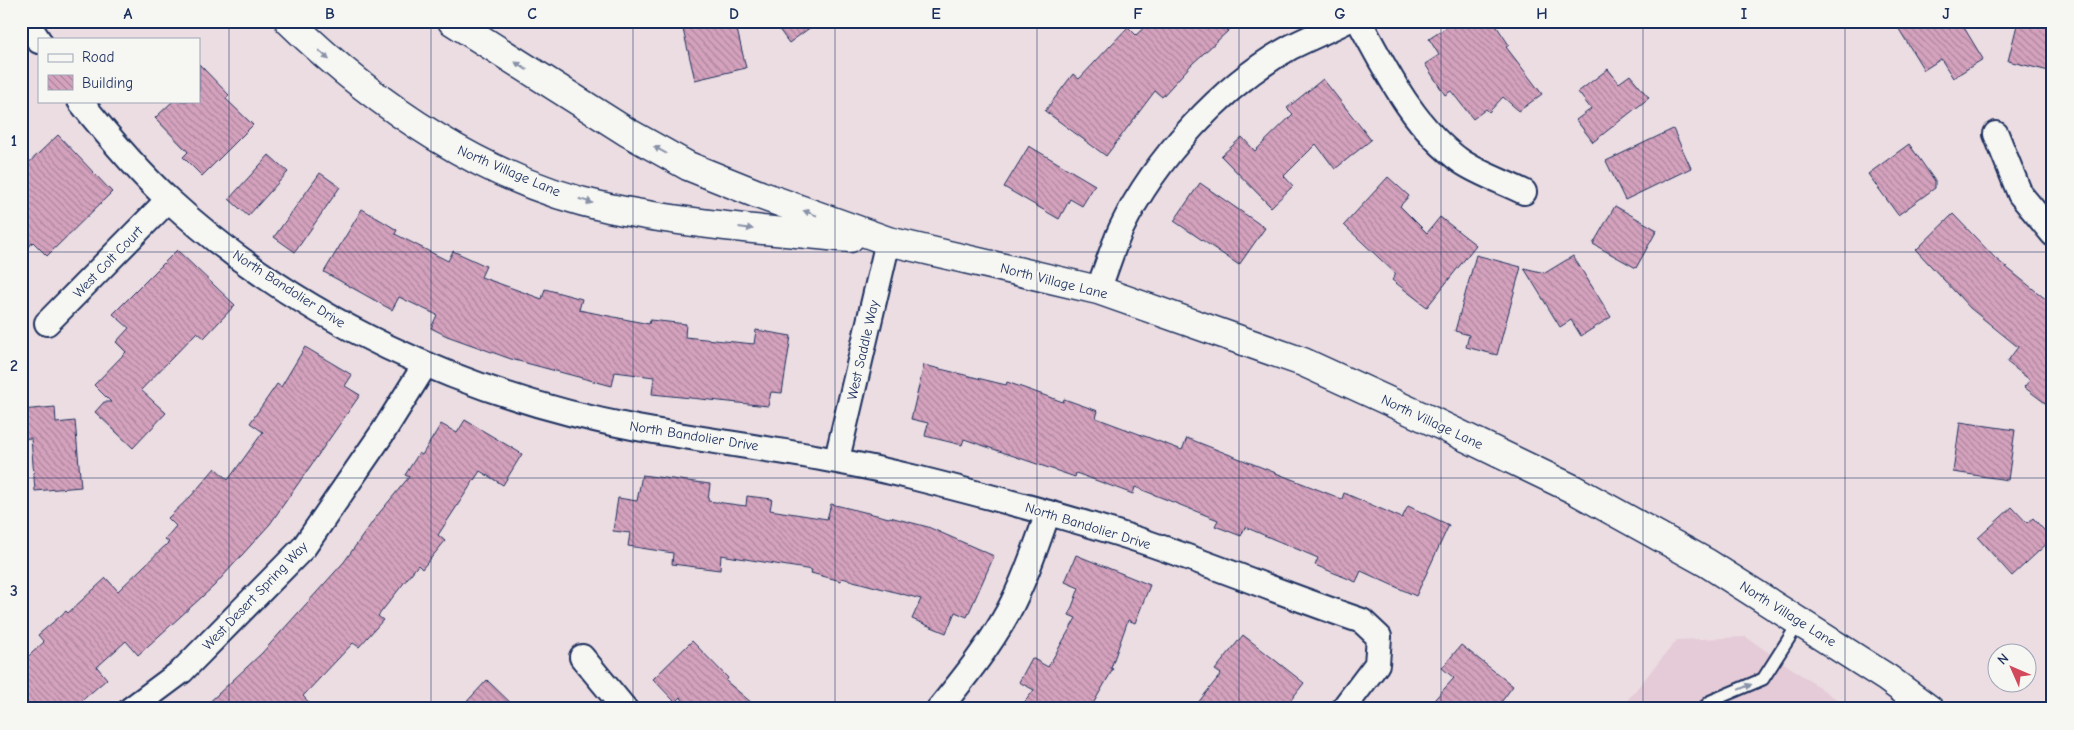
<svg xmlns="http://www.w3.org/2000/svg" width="2074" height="730" font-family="'Comic Neue',sans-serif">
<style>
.built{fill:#e5cbd7}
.building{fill:url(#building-back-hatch);stroke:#1b2f5e}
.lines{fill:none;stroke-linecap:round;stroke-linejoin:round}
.lane-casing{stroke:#1b2f5e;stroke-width:15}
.street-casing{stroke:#1b2f5e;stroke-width:28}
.secondary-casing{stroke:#1b2f5e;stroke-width:31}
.lane{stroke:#f6f6f2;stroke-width:11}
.street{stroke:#f6f6f2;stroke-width:24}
.secondary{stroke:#f6f6f2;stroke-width:28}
.oneway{fill:#8892a8}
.grid{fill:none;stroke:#1b2f5e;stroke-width:1;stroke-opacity:0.55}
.labels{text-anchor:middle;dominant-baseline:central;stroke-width:4;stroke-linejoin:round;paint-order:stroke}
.street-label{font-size:14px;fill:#1b2f5e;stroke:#f6f6f2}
.neatline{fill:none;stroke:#1b2f5e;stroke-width:2}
.grid-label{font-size:16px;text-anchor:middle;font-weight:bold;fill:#1b2f5e}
</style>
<defs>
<pattern id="building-back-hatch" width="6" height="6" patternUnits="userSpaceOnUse" patternTransform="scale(1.25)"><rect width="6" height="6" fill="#d5a2bd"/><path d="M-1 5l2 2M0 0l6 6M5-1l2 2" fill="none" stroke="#ac849d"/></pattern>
</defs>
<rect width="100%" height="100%" fill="#ecdde2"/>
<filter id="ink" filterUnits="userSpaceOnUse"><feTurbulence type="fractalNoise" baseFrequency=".02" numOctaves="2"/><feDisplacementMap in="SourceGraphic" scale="10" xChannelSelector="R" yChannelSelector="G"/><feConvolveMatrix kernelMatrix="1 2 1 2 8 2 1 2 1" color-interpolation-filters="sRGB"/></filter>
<g filter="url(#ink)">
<!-- built -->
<path class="built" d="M1746,637L1851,709H1620L1677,640Z"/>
<!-- building -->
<g class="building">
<path d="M681,21H735L746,68L695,80Z"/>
<path d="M773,21H819L789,43Z"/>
<path d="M1151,21H1239L1192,64L1162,97L1155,91L1106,156L1045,111L1073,74L1079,79L1128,27L1136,35Z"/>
<path d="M1456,21H1493L1509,45L1506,47L1542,94L1519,111L1503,97L1489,112L1486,109L1473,119L1451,91L1445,95L1425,64L1439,55L1429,39Z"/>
<path d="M1894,21H1960L1983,59L1953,78L1941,59L1924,70Z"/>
<path d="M2018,21H2053V72L2008,61Z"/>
<path d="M199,64L229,95L226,99L253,125L202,176L183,157L188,152L155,118L173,101H199Z"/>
<path d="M1608,69L1619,83L1630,75L1649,98L1593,142L1576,120L1591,109L1578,92Z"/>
<path d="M1323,79L1371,140L1335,169L1316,144L1284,176L1293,186L1271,207L1221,156L1242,137L1255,151L1293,114L1287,108Z"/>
<path d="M1673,129L1691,168L1625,200L1606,161Z"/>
<path d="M58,135L112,192L47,256L33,242L21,253V170Z"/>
<path d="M1909,144L1935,181V188L1898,215L1868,174Z"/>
<path d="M1029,146L1095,185L1082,206L1070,199L1059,219L1004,187Z"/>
<path d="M269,155L288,172L248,216L229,199Z"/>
<path d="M320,173L340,187L295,252L274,237Z"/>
<path d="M1388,177L1409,196L1400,206L1427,233L1440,217L1476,245L1427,307L1392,280L1396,274L1344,225Z"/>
<path d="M1200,183L1265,228L1239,265L1174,221Z"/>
<path d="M1615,206L1657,230L1636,268L1593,244Z"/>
<path d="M362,209L397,230L395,234L448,261L453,251L486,266L481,277L542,299L545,289L582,299L579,310L649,324L650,320L686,324L685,337L754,344L756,330L791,336L782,393L771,392L768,406L652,394L654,377L615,372L612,386L511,359L447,336L431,328L437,315L399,297L392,310L324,272Z"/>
<path d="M1953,214L1996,259L2053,305V409L2024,387L2030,380L2007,362L2018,347L1970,308L1916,250Z"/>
<path d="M177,250L235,305L204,338L197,332L141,390L166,413L133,448L95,412L104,402H111L94,385L126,352L116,342L129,328L113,314Z"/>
<path d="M1476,255L1521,267L1497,355L1466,347L1469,335L1455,331Z"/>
<path d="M1573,256L1611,317L1581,336L1571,320L1560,327L1524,268L1545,273Z"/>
<path d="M305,347L352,375L345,386L360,395L270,524L214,586L138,655L126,641L97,667L107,679L72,709H32L21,697V663L44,642L38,635L66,611L68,613L106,578L118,591L169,542L165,539L176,526L168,518L192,495L215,468L228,480L263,432L250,423L277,384L281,387Z"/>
<path d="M924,365L1006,385L1007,382L1063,402L1064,399L1098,411L1096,418L1182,450L1187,438L1342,499L1344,493L1402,518L1408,506L1449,525L1416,596L1361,571L1356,582L1315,565L1318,558L1245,527L1241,536L1215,526L1218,520L1135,487L1133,494L1076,473L1075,477L964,439L962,445L925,436L928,423L911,419Z"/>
<path d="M55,407L56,423L75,421L81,487L35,491L31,438L21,439V410Z"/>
<path d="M465,420L522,454L503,485L480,471L438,535L445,541L422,569L418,565L378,616L383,620L359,647L353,643L303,696L315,709H202L262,653L344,562L376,517L409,477L405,475L419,453L422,455L441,424L457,433Z"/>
<path d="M1960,422L2015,430L2008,480L1953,472Z"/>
<path d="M642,475L710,484L708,501L746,506L747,496L772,499L770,510L827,519L831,504L889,518L890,517L928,527L994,556L967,617L955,612L946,633L912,619L921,599L842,578L841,581L811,573L812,570L721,555L720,570L672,564L673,553L628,546L630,533L613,531L618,498L637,501Z"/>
<path d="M2012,507L2027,523L2033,518L2052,539L2012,576L1978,538Z"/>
<path d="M1076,555L1150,585L1135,623L1128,620L1111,668L1113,669L1090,709H1019L1034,690L1019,682L1032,658L1048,667L1076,618L1069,615L1079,588L1065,582Z"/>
<path d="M1243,635L1304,683L1284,709H1193L1221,674L1215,670Z"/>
<path d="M692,641L728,678L726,681L759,709H691L680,697L675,702L653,679Z"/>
<path d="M1461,645L1513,686L1496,709H1426L1454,678L1442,668Z"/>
<path d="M487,680L517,709H460Z"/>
</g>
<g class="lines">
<!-- lane casing -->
<g class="lane-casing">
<path id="lane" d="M1702,709L1711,701L1763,679L1800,621"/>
</g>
<!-- street casing -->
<g class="street-casing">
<g id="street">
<path d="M26,21L39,41"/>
<path d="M1359,21C1387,72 1413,127 1462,162C1480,174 1504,182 1524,192"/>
<path d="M80,101C108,136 137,171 170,201C299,320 466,396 637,428C730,445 824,455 916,478C992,497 1068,517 1142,541C1216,566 1288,596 1362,621L1379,637L1377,664L1343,709"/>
<path d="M1996,134L2020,194L2053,234"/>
<path d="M1098,290C1106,270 1112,249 1121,229C1154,160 1223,84 1291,47C1309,38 1328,30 1346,21"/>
<path d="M47,323L168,200"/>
<path d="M837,459L888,241"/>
<path d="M582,657L625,709"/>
<path d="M131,709L182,671L304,547L383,432L425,365"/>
<path d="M939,709C964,678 989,647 1008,612C1025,580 1036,546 1048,513"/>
</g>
</g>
<!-- secondary casing -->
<g class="secondary-casing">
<g id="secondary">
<path d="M289,21C376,106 488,183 609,208C687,224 770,231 850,238"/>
<path d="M452,21L627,132L688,166L760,195L888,241L1098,290L1303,362L1432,421L1573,489L1707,563L1887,678L1929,709"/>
</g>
</g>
<!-- lane -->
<use href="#lane" class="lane"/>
<!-- street -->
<use href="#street" class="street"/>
<!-- secondary -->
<use href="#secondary" class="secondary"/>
</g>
<!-- one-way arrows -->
<defs><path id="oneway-solid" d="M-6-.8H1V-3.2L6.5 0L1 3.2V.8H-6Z" transform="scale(1.25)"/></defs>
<g class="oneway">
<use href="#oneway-solid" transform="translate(324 55) rotate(43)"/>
<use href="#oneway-solid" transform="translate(521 66) rotate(-147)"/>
<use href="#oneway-solid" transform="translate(660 150) rotate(-151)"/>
<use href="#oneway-solid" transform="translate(586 201) rotate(17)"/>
<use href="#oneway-solid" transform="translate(810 213) rotate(-160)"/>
<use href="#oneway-solid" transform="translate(746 228) rotate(8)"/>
<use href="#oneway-solid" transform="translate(1745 687) rotate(-22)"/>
</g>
</g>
<!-- grid -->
<path class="grid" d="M229,21V709M431,21V709M633,21V709M835,21V709M1037,21V709M1239,21V709M1441,21V709M1643,21V709M1845,21V709M21,252H2053M21,478H2053"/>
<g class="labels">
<!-- street labels -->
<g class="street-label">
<text transform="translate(509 171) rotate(23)">North Village Lane</text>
<text transform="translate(108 262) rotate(-46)">West Colt Court</text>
<text transform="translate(1054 281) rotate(14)">North Village Lane</text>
<text transform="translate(289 289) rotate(33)">North Bandolier Drive</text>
<text transform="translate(863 350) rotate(-77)">West Saddle Way</text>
<text transform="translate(1432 422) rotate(25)">North Village Lane</text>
<text transform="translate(694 436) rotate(9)">North Bandolier Drive</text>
<text transform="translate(1088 526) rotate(17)">North Bandolier Drive</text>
<text transform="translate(255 596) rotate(-46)">West Desert Spring Way</text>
<text transform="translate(1788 614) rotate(32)">North Village Lane</text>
</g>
</g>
<!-- margin -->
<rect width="2074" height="730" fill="none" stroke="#f6f6f2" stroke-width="55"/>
<!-- legend -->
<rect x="38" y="38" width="162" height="65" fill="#f6f6f2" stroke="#9ea6b7"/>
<rect x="48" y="54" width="25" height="8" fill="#f6f6f2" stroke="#9ea6b7"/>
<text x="82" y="62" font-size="15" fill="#1b2f5e">Road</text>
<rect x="48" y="75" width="25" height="15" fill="url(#building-back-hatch)" stroke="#9ea6b7"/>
<text x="82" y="88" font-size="15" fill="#1b2f5e">Building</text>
<!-- north arrow -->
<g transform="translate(2012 668) rotate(315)"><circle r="24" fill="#f6f6f2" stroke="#9ea6b7"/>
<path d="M0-4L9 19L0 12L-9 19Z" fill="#d1495b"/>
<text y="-8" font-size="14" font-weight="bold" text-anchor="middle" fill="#1b2f5e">N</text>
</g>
<rect x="28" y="28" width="2018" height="674" class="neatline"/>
<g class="grid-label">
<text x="128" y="19">A</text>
<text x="330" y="19">B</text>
<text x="532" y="19">C</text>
<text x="734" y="19">D</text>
<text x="936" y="19">E</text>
<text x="1138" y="19">F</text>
<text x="1340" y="19">G</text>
<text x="1542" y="19">H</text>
<text x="1744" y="19">I</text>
<text x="1946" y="19">J</text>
<text x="14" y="146">1</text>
<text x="14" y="371">2</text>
<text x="14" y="596">3</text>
</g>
</svg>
